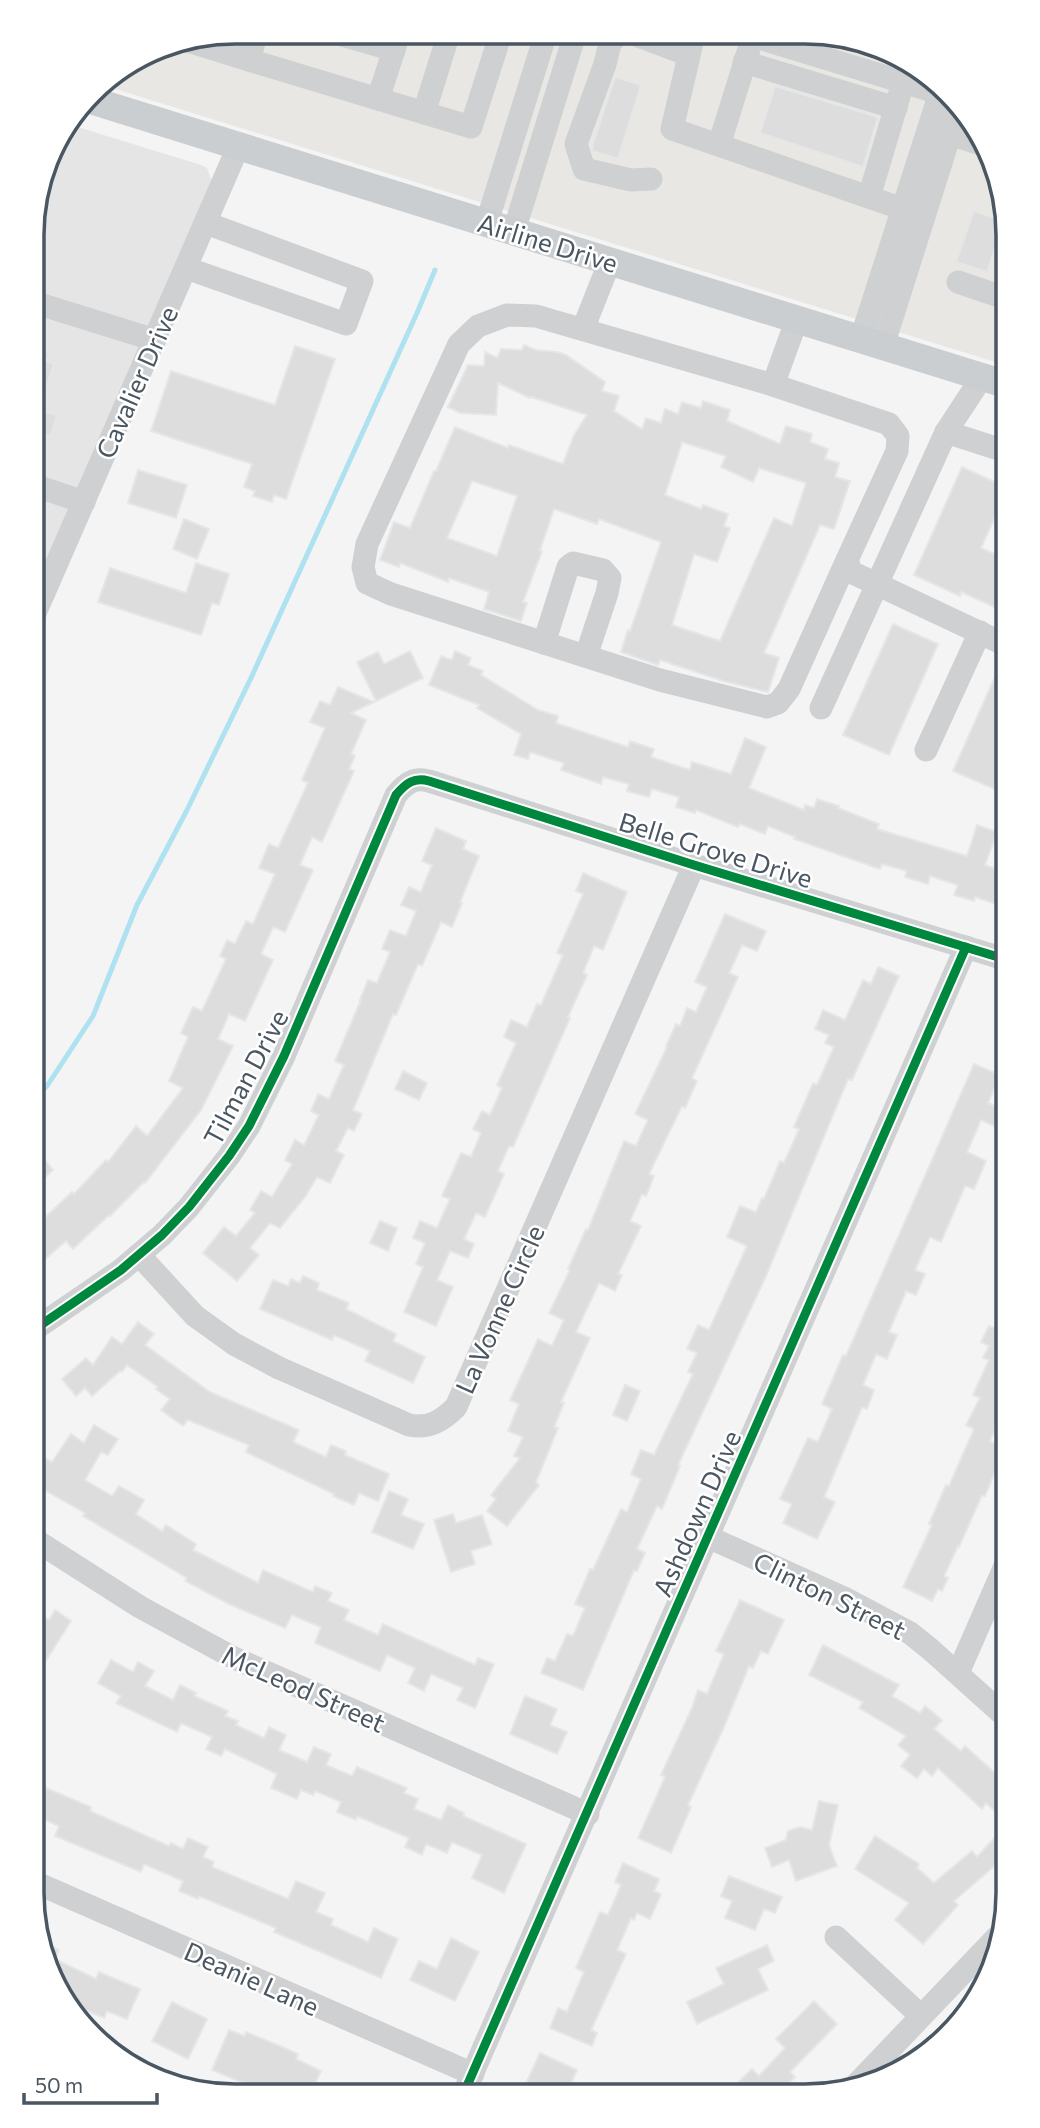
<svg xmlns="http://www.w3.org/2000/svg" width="1040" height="2128" font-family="Commissioner,sans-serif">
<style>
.commercial{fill:#e8e7e3}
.education{fill:#e6e5e6}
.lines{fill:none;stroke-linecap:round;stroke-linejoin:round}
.stream{stroke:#aee2f0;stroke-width:5}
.building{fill:#ddddde;stroke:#e5e6e7;stroke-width:2;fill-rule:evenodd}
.minor{stroke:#ced0d2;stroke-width:23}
.major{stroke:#caced1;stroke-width:28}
.cycleway-casing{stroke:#fff;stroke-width:13}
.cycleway{stroke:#00873e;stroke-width:9}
.labels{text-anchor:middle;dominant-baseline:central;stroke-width:5;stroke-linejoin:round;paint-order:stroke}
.street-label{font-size:26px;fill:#4a5661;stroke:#fff}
.rim{fill:none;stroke:#4a5661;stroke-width:3.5}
</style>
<rect width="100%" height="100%" fill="#f4f4f4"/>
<!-- commercial -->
<path class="commercial" d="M234,32L845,35L939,82L998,169L1008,234V366L99,84L157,47Z"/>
<!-- education -->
<path class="education" d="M68,124L201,165L207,168L213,184L33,593V208L53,144Z"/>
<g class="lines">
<!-- stream -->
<path class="stream" d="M32,1099L47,1086L93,1016L137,905L187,810L251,678L417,313L435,270"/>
</g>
<!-- building -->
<g class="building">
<path d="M615,77L641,85L618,159L593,151L592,147Z"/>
<path d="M775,86L878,117L863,167L760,133Z"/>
<path d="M974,211L1004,221L987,272L956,262Z"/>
<path d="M524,345L536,350L557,352L566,355L605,382L602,391L619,396L614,411L642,429L646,418L661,423L665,409L678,414L682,402L701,408L703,401L730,410L727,421L780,444L786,426L812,434L810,442L828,449L825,459L839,463L835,477L850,481L834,529L820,525L764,653L779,658L768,692L723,681L660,660L658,665L621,652L628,630L630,631L638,609L661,542L599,519L597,524L554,509L540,550L542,551L523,602L527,603L521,621L484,609L489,592L449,578L448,582L400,563L399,567L380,560L394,522L410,528L434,471H436L455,427L508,448L509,445L563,464L574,435L587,415L531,397L530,398L498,383L496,415L460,413L448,407L468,365L484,366L485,352L497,358L501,349L522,350ZM682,442L726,456L721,467L753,482L759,468L806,483L792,526L774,518L720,641L672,625L694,554L717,562L730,528L724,526L728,514L703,505L701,509L665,495ZM472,481L517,496L497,556L447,538Z"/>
<path d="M295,346L335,359L286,499L274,495L272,502L253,496L255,491L244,487L252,464L151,431L171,371L275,405Z"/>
<path d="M33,347L49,353L46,361L54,364L39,410L57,415L51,436L33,431L36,420L33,421Z"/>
<path d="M962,467L1008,488L981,548L1008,560V613L961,592L960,596L914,575Z"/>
<path d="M138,470L187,485L176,518L128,503Z"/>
<path d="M184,519L209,529L197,559L173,549Z"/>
<path d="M196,563L229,574L219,605L212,603L201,635L98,602L110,568L186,593Z"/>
<path d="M893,624L938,644L889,755L843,735Z"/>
<path d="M410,651L423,678L376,701L357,662L378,652L384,664Z"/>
<path d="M455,651L471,658L468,665L483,671L481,675L538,710L558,716L556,723L628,747L630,741L654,749L651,757L690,770L692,762L731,774L745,738L766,747L749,788L804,810L805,805L814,808L817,799L839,806L838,808L879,824L877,829L967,856L977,825L997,832L985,865L1008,873V908L975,897L974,901L954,895L958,885L930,876L928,884L905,877L907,871L882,864L880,869L794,839L795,837L768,826L765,834L740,824L738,827L696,810L695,813L676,807L679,797L652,789L649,797L627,791L629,784L603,777L601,784L561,770L564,763L530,752L528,759L514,755L521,734L477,708L479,705L429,685L441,656L452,660Z"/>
<path d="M1003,659L1008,660V769L999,791L953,771Z"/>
<path d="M338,687L374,702L351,713L366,720L351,754L355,756L349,769L354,771L322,842L312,837L300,865L313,870L285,932L273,927L261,954L273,960L245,1021L229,1014L218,1039L233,1046L201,1110L145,1183L144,1182L110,1216L109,1215L73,1249L66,1241L43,1261L32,1249V1214L40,1222L72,1192L74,1194L106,1160L108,1162L136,1126L147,1136L183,1088L169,1081L188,1037L181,1033L193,1007L202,1011L226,959L220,956L227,940L235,944L246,921L253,924L275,874L259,868L269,844L278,848L308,783L302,780L325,728L310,722L320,701L330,705Z"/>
<path d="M436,828L466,841L463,849L479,856L460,902L462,903L452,927L441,922L422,966L418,964L396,1015L393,1014L353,1110L362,1114L354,1131L348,1128L336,1151L344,1155L330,1183L317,1177L305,1197L280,1228L270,1223L250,1248L259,1255L237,1281L203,1253L224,1227L236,1236L255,1213L250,1210L261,1191L272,1197L292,1164L285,1160L295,1140L304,1145L319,1115L311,1111L318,1094L329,1099L344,1065L335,1061L361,1000H360L368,980L377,983L390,952L382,949L390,930L406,936L416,911L401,905L409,887L421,892L432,865L422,861Z"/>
<path d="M583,873L627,892L603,950L594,946L583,973L587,975L568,1017L570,1018L513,1147L509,1146L498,1171L504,1174L485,1217L476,1213L464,1239L474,1244L468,1258L450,1251L437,1280L453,1287L436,1326L404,1312L423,1267L416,1264L425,1243L413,1238L420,1221L437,1228L450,1199L442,1196L461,1153L471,1157L481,1133L473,1129L482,1111L490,1115L502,1088L497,1085L516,1043L504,1037L511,1020L527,1027L537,1004L541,1005L563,955L557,953L583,894L576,891Z"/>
<path d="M725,914L766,931L757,951L742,945L729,973L738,977L692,1078L697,1081L685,1108L682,1106L649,1174L654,1176L646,1196L642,1194L630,1221L641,1226L618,1274L622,1275L615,1291L599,1283L576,1332L590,1338L561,1402L564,1403L554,1427L558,1428L536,1482L539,1485L507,1526L487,1511L496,1499L491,1495L520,1458L514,1456L523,1437L508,1431L519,1404L510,1400L538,1339L552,1346L564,1320L549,1313L570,1270L568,1269L586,1229L588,1230L624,1141L636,1146L648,1120L635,1114L667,1047L666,1046L676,1024L680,1026L687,1008L696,1012L707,987L695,982Z"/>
<path d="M878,967L899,976L852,1080L848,1079L766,1276L678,1465L680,1466L662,1509L657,1506L637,1549L645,1553L637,1571L634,1570L583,1690L541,1673L547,1658L555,1661L567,1634L573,1636L585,1608L575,1604L590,1569L593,1570L621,1509L627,1512L641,1479L631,1474L641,1450L654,1455L693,1374L688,1372L697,1353L687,1349L698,1325L709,1330L747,1246L727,1237L740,1206L756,1212L762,1198L764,1199L780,1161L784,1163L799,1129L794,1127L813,1083L817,1085L834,1047L825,1043L829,1035L815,1029L823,1010L845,1020L863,980L871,984Z"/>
<path d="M974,1064L1000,1075L988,1103L1007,1111L999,1128L981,1120L967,1152L986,1161L974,1189L965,1186L941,1242L930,1237L915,1270L925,1274L916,1295L906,1291L889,1332L897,1335L887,1359L876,1354L863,1385L874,1390L867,1409L862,1407L828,1488L824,1497L835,1502L817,1539L783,1523L792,1504L780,1499L808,1438L818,1442L832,1409L822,1404L843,1355L846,1356Z"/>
<path d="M403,1071L427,1083L419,1100L395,1089Z"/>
<path d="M41,1155L53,1170L43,1179L32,1167V1163Z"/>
<path d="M380,1221L397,1228L388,1251L370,1243Z"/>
<path d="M303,1276L319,1283L317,1290L349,1303L346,1309L396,1334L393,1341L425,1357L413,1383L365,1361L370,1351L334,1335L332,1340L260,1309L273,1280L288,1286L291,1279L300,1283Z"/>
<path d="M1008,1296V1419L1002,1415L990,1441L1005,1448L985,1496L982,1495L959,1547L958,1546L944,1576L948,1578L942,1591L938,1589L932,1601L903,1587L932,1525L929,1524L946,1485L949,1486L974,1429L966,1425L980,1398L973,1395L989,1360L983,1358L989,1346L981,1342L989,1326L995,1328Z"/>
<path d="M138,1322L154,1334L145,1345L210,1392L299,1430L293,1442L326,1457L331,1445L346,1451L345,1455L389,1474L378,1501L359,1493L354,1505L333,1496L334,1494L246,1452L249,1445L188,1420L183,1426L161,1410L170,1399L156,1389L158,1387L127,1365L122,1372L120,1371L92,1396L85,1388L76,1396L62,1379L86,1358L93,1365L112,1337L122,1344Z"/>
<path d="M625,1385L640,1391L627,1421L613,1415Z"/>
<path d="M94,1425L118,1439L108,1455L101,1452L85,1480L112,1496L119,1486L144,1500L136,1514L162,1531L166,1525L196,1544L193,1550L258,1583L263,1570L313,1592L315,1586L332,1593L328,1601L349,1610L344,1620L378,1635L383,1624L475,1665L478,1658L494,1664L475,1708L457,1700L463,1688L431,1674L424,1691L408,1683L415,1668L387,1655L380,1671L315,1643L321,1627L292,1615L285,1628L229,1604L185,1581L187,1578L83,1516L85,1513L32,1483V1475L42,1457L52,1462L71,1434L84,1443Z"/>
<path d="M389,1491L408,1499L401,1515L424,1524L413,1549L372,1532Z"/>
<path d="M453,1514L456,1523L482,1515L492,1544L471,1551L475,1564L451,1572L434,1520Z"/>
<path d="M740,1600L784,1620L768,1654L761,1651L753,1668L749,1666L724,1727L688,1805L691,1807L671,1853L638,1838L665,1777L661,1775L692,1708L698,1690L707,1694L724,1654L716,1651Z"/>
<path d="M32,1610L49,1620L55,1610L71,1621L45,1662L32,1653Z"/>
<path d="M823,1645L899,1685L892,1696L920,1713L925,1706L942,1720L934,1729L961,1751L965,1746L1008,1785V1850L992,1868L954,1901L958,1905L923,1944L895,1920L909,1903L855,1869L875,1836L919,1864L917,1868L934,1883L972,1851L977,1857L1008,1823L986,1803L982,1809L938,1768L932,1776L924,1769L917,1778L901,1766L910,1755L898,1745L906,1736L859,1708L863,1702L809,1675Z"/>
<path d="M111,1660L133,1672L138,1662L154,1671L145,1686L173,1700L180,1685L196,1693L194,1696L228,1711L225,1716L238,1721L236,1725L264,1738L269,1727L286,1735L279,1750L307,1762L314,1747L331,1754L326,1765L352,1776L357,1767L407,1788L404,1793L418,1799L414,1809L441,1820L448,1805L464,1813L463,1816L526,1844L504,1893L472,1878L482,1855L452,1842L447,1853L426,1844L422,1855L405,1847L409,1838L357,1816L356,1820L337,1812L341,1802L315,1791L313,1795L301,1790L297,1799L271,1788L277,1774L225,1749L221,1756L206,1749L212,1737L181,1723L177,1732L116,1703L121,1696L98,1683Z"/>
<path d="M525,1696L557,1709L550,1725L567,1732L557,1754L510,1734Z"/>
<path d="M32,1782L91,1807L90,1811L169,1846L171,1843L183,1849L188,1838L208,1847L203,1857L214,1862L212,1867L288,1899L296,1881L325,1893L316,1912L333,1919L331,1925L368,1942L374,1928L398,1939L381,1978L274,1932L276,1928L199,1896L198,1899L179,1891L183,1881L144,1864L141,1872L55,1836L59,1826L32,1814Z"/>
<path d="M819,1801L838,1805L829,1845L837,1866L796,1881L789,1860L772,1867L765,1848L786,1840L788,1831L800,1827L812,1830Z"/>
<path d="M623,1863L659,1879L654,1891L661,1894L650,1919L637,1913L634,1920L631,1918L617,1950L626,1954L591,2030L597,2033L592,2046L550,2028L558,2008L567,2012L584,1972L576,1968L600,1912L608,1915L621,1885L615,1882Z"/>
<path d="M729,1876L782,1897L775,1913L764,1909L755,1930L725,1918L732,1901L721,1896Z"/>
<path d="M451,1938L479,1952L455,2001L410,1980L419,1961L437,1969Z"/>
<path d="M39,1941L59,1950L55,1959L96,1979L99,1972L140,1989L127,2019L107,2011L104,2018L73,2005L42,1959Z"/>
<path d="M767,1945L774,1961L758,1969L768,1990L697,2024L687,2002L724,1984L716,1968Z"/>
<path d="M814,2001L837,2024L790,2072L795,2077L776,2096H724L752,2069L759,2076L785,2048L776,2039Z"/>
<path d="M172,2002L207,2019L188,2059L152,2041Z"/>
<path d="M229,2030L245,2036L246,2032L280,2046L298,2054L296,2059L321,2071L310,2095H272L212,2070Z"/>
<path d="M540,2053L577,2070L565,2096H520Z"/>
</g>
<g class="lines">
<!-- minor -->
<g class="minor">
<path d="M257,32L249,60L378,99L394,50"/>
<path d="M331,32L394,50L399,33"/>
<path d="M619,34L610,43L605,64L576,144L584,169L631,180L651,179"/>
<path d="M633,34L689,55"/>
<path d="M694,34L672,129L903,209"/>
<path d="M749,35L949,96"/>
<path d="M188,41L249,60"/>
<path d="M744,62L896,108"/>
<path d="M378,99L471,127L501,33"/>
<path d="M424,113L449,33"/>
<path d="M950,134L981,144"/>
<path d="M719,145L749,49"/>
<path d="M869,197L900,93"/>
<path d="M487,222L546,33"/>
<path d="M514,231L575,34"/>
<path d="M186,268L346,324L362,281L206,223"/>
<path d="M958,282L1008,299"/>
<path d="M33,302L155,340"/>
<path d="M583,329L610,261"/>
<path d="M861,339L940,93"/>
<path d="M883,346L958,109"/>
<path d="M773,385L797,319"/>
<path d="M946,432L1008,452"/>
<path d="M33,485L84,502"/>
<path d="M847,560L789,689L778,703L767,707L660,680L391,594L367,583L363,567L367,544L459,344L478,326L507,315L536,316L773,385L889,424L898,436L897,451L847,560L851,572L1008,646"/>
<path d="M33,618L239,145"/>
<path d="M544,643L568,567L573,563L603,570L610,578L607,593L586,656"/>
<path d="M821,708L946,432L982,377"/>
<path d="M926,750L980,632"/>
<path d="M139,1255L195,1316L234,1344L279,1368L409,1425C429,1429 442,1421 456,1407L694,865"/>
<path d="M32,1331L121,1270L162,1235L189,1207L229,1156L249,1126L284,1056L396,795C406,783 414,777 429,781L694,865L1008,960"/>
<path d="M708,1537L844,1598L910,1633L930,1649L1008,1719"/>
<path d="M32,1538L140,1607L234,1658L588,1814"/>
<path d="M958,1673L1008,1559"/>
<path d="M32,1881L473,2074"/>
<path d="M836,1937L921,2016"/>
<path d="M852,2089L997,1937"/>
<path d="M463,2095L966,947"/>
</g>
<!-- major -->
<path class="major" d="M87,99L1008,385"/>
<!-- cycleway casing -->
<g class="cycleway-casing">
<g id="cycleway">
<path d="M32,1331L121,1270L162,1235L189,1207L229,1156L249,1126L284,1056L396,795C406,783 414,777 429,781L694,865L1008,960"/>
<path d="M463,2095L966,947"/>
</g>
</g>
<!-- cycleway -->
<use href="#cycleway" class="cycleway"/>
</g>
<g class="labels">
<!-- street labels -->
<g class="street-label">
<text transform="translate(548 242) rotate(17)">Airline Drive</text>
<text transform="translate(136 382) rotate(-66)">Cavalier Drive</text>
<text transform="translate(716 849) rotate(17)">Belle Grove Drive</text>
<text transform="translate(245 1077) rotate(-62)">Tilman Drive</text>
<text transform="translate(499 1309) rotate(-66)">La Vonne Circle</text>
<text transform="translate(696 1513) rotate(-66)">Ashdown Drive</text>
<text transform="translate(830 1595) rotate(26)">Clinton Street</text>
<text transform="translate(304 1688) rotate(24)">McLeod Street</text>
<text transform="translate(252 1978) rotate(24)">Deanie Lane</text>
</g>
</g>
<!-- crop -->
<path d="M0 0H1040V2128H0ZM235 44H805A191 191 0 0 1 996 235V1893A191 191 0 0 1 805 2084H235A191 191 0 0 1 44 1893V235A191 191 0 0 1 235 44Z" fill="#fff" fill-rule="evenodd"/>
<path class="rim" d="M235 44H805A191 191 0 0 1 996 235V1893A191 191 0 0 1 805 2084H235A191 191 0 0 1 44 1893V235A191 191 0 0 1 235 44Z"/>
<!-- scale -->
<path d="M24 2093v10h133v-10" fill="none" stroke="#4a5661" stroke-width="3.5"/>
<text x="35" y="2093" font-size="21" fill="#4a5661" stroke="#ffffff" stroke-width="5" paint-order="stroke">50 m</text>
</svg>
